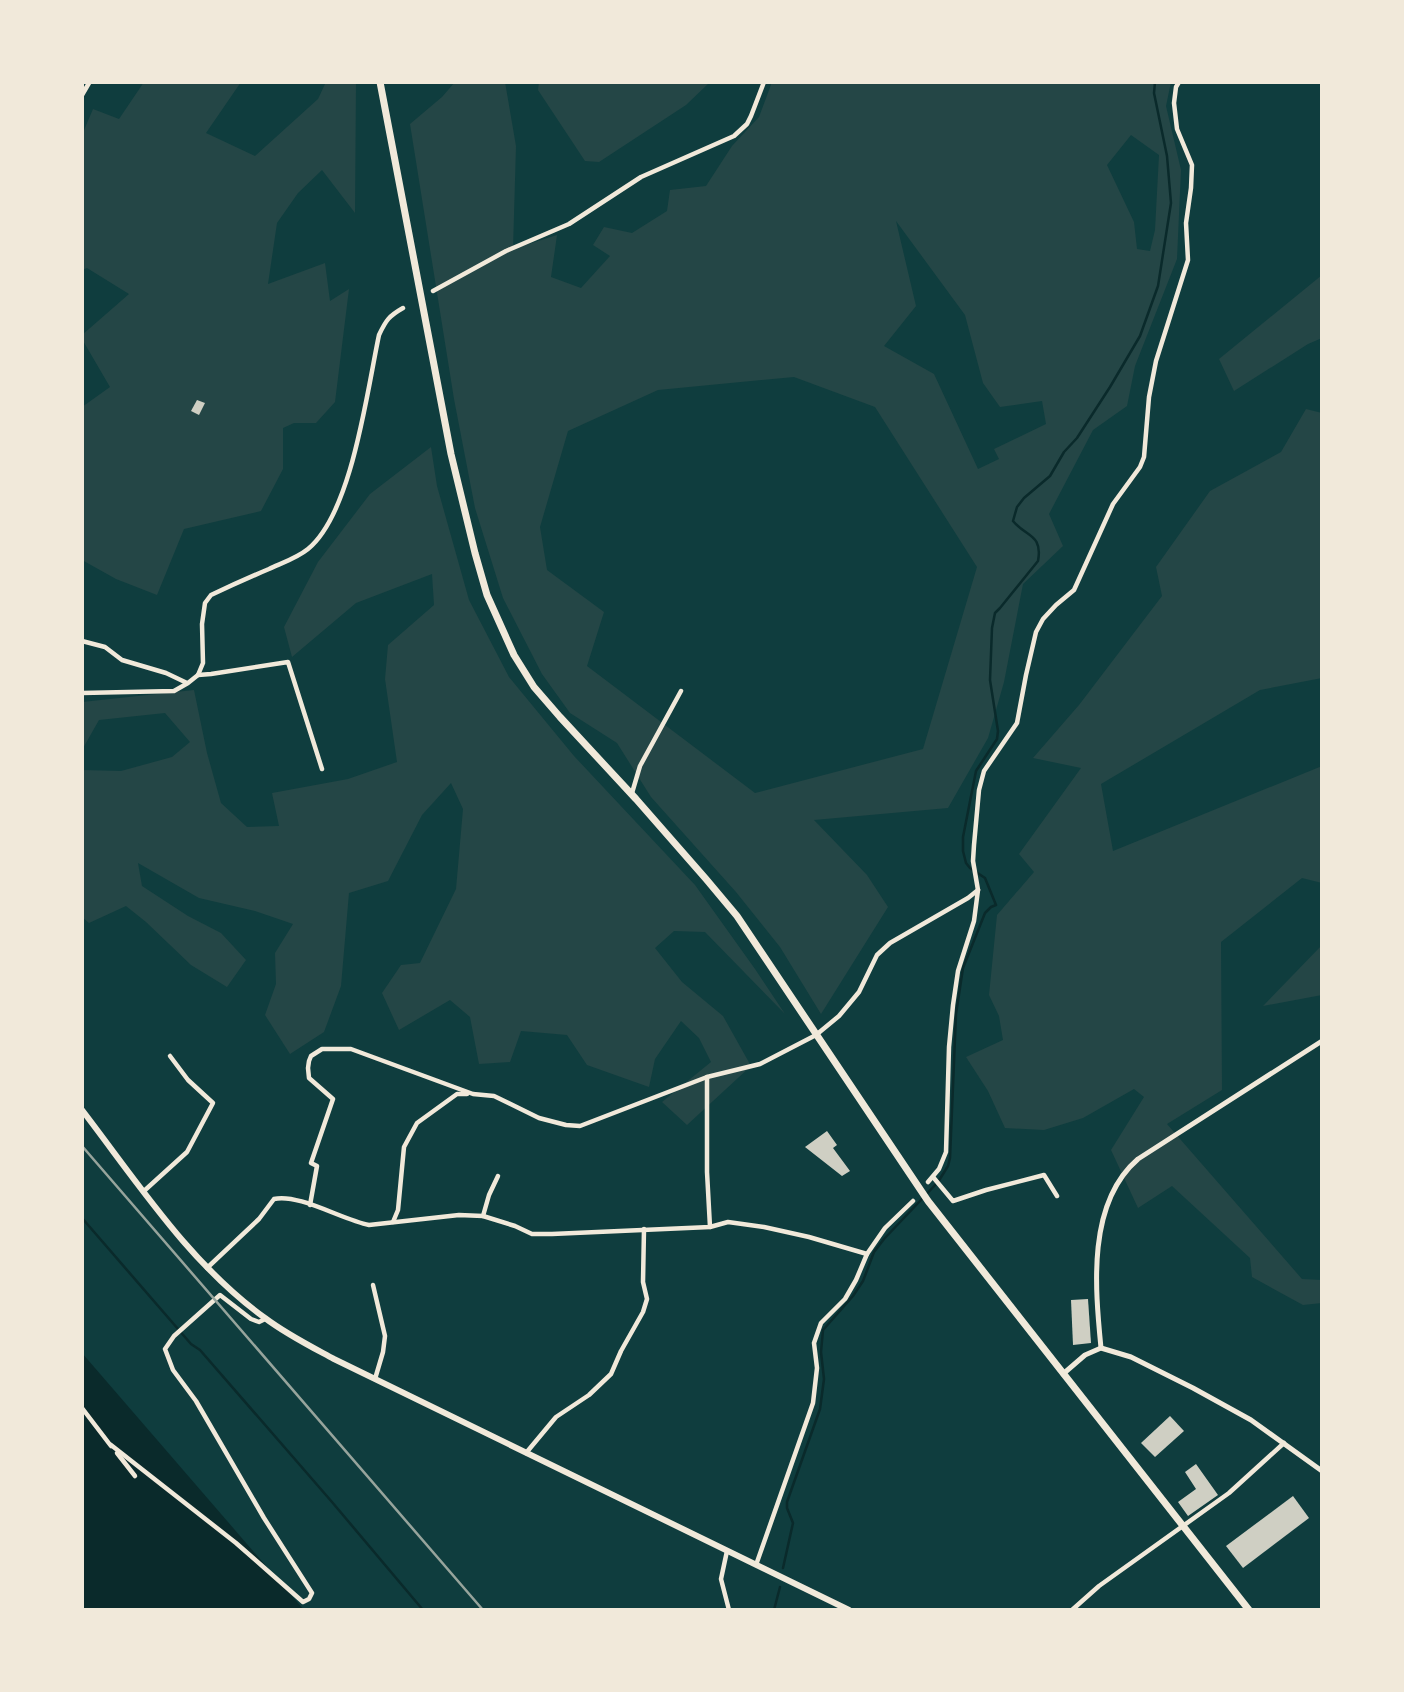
<svg xmlns="http://www.w3.org/2000/svg" width="1404" height="1692" font-family="Manrope,sans-serif">
<style>
.green{fill:#244646;fill-rule:evenodd}
.water{fill:#0a2a2b}
.lines{fill:none;stroke-linecap:round;stroke-linejoin:round}
.stream{stroke:#0a2a2b;stroke-width:2.5}
.building{fill:#cfcfc3}
.minor{stroke:#f1e9da;stroke-width:4.5}
.tertiary{stroke:#f1e9da;stroke-width:5}
.secondary{stroke:#f1e9da;stroke-width:6}
.trunk{stroke:#f1e9da;stroke-width:7}
.rail{stroke:#97a49c;stroke-width:2.5}
</style>
<rect width="100%" height="100%" fill="#0f3d3e"/>
<!-- green -->
<g class="green">
<path d="M144,82H241L206,133L255,156L318,99L326,82H356L355,213L322,170L298,193L277,223L268,284L325,263L330,301L349,289L335,402L316,423H294L283,428V469L261,511L184,529L157,595L116,579L82,560V407L110,387L82,339V335L129,294L87,268L82,270V135L93,109L119,119Z"/>
<path d="M455,82H505L516,146L513,249L557,235L551,277L581,288L610,256L593,245L604,227L632,233L667,211L670,190L706,186L732,146L759,117L772,82H1171L1166,106L1181,170L1177,259L1135,366L1127,406L1093,430L1049,514L1063,546L1023,584L1004,682L988,738L948,808L814,820L867,875L888,907L821,1014L780,947L736,892L651,797L617,743L570,713L542,674L503,598L475,508L454,399L410,124L442,97ZM1131,135L1159,155L1155,230L1150,251L1137,249L1134,222L1107,165ZM896,221L965,315L983,383L1000,407L1042,401L1046,424L994,449L999,459L978,469L934,374L884,346L916,306ZM794,377L875,407L977,567L923,749L755,793L587,666L604,612L547,570L540,527L568,431L658,390Z"/>
<path d="M539,82H710L686,105L599,162L585,161L538,90Z"/>
<path d="M1322,275V338L1308,344L1234,391L1219,359Z"/>
<path d="M1306,409L1322,413V678L1260,690L1101,784L1113,851L1322,766V883L1302,878L1221,942L1222,1090L1167,1124L1302,1279L1322,1280V1303L1303,1305L1252,1277L1250,1258L1172,1186L1138,1208L1111,1150L1144,1097L1134,1089L1083,1118L1044,1130L1005,1128L988,1091L966,1057L1003,1040L999,1016L989,995L997,915L1034,872L1019,854L1081,768L1033,758L1079,705L1162,596L1156,567L1210,491L1281,452Z"/>
<path d="M431,447L437,486L469,600L509,677L574,756L695,885L755,969L785,1014L705,932L674,931L655,948L682,982L723,1016L751,1066L687,1125L662,1102L711,1062L699,1038L681,1021L655,1059L649,1087L587,1065L567,1035L521,1031L510,1062L479,1064L470,1017L450,1000L399,1030L382,993L401,965L420,963L456,889L463,809L451,783L422,815L388,881L349,893L341,986L324,1032L290,1054L265,1015L276,984L275,953L293,924L255,911L199,898L138,863L142,886L188,916L221,933L246,960L227,987L191,965L146,922L126,906L89,923L82,917V770L121,771L172,757L190,742L165,713L99,720L82,750V702L194,690L207,753L221,803L247,827L279,826L272,793L348,779L397,762L385,679L388,645L434,605L432,574L356,603L292,657L284,627L318,562L370,494Z"/>
<path d="M1322,945V995L1263,1006Z"/>
</g>
<!-- water -->
<path class="water" d="M82,1353L304,1610H82Z"/>
<g class="lines">
<!-- stream -->
<g class="stream">
<path d="M82,1218L191,1344L200,1350L332,1502L423,1610"/>
<path d="M783,1568L793,1523L787,1508V1502L820,1409L824,1379L821,1352L823,1330L853,1296L863,1281L874,1252L884,1239L938,1182L948,1166L950,1158L956,1014L963,968L985,913L991,907L996,905L985,878L970,868L966,863L963,851V837L976,771L997,739L998,731L990,680L992,628L995,613L1000,608L1038,561C1043,534 1026,537 1013,521L1017,507L1024,498L1050,476L1064,452L1077,438L1110,387L1140,336L1158,286L1171,203L1167,156L1154,93L1155,82"/>
<path d="M774,1610L780,1587"/>
</g>
</g>
<!-- building -->
<g class="building">
<path d="M197,400L205,403L199,415L191,411Z"/>
<path d="M827,1131L837,1145L833,1148L850,1171L842,1176L805,1147Z"/>
<path d="M1088,1299L1091,1343L1073,1345L1071,1300Z"/>
<path d="M1170,1416L1184,1431L1155,1457L1141,1443Z"/>
<path d="M1196,1464L1218,1495L1188,1516L1178,1502L1196,1489L1185,1472Z"/>
<path d="M1293,1496L1309,1518L1243,1568L1226,1546Z"/>
</g>
<g class="lines">
<!-- minor -->
<g class="minor">
<path d="M82,95L89,83"/>
<path d="M433,291L506,251L569,224L641,177L734,136L747,124L751,116L764,82"/>
<path d="M82,641L105,647L122,660L166,673L187,683"/>
<path d="M198,675L211,674L288,662L322,769"/>
<path d="M82,693L174,691L188,683L198,675L203,663L202,624L205,603L211,595C230,586 250,577 269,569C282,563 297,558 308,549C352,513 367,391 379,335C386,320 389,316 403,308"/>
<path d="M632,793L640,766L681,691"/>
<path d="M707,1077V1172L710,1227"/>
<path d="M933,1177L953,1201L986,1190L1044,1175L1057,1196"/>
<path d="M928,1182L939,1169L946,1152L949,1047L953,1005L958,971L974,921L978,890L973,861L974,845L979,790L984,771L1017,723L1026,675L1036,632L1043,619L1056,605L1074,590L1113,504L1140,467L1144,457L1149,397L1156,361L1188,260L1186,223L1191,188L1192,165L1177,129L1174,103L1176,87L1179,82"/>
<path d="M144,1191L187,1152L213,1103L188,1080L170,1056"/>
<path d="M310,1205L317,1166L311,1163L333,1099L309,1078L308,1068L309,1061L311,1056L322,1049H351L473,1094L494,1096L539,1118L566,1125L580,1126L707,1077L760,1064L816,1035L839,1016L859,992L877,955L890,943L968,898L978,890"/>
<path d="M483,1216L489,1195L498,1176"/>
<path d="M393,1222L398,1210L404,1147L417,1123L457,1094H467"/>
<path d="M207,1268L259,1219L274,1199C298,1193 343,1220 369,1225L459,1215L483,1216L515,1226L532,1234H552L710,1227L728,1222L764,1227L809,1237L867,1254"/>
<path d="M373,1285L385,1336L383,1352L375,1379"/>
<path d="M82,1408L111,1446"/>
<path d="M111,1445L236,1543L303,1602L309,1599L312,1593L264,1518L196,1401L173,1370L165,1349L174,1336L220,1295L251,1319L259,1322L265,1319"/>
<path d="M117,1453L135,1476"/>
<path d="M526,1453L556,1417L589,1395L611,1374L621,1351L643,1312L647,1299L643,1282L644,1229"/>
<path d="M727,1551L721,1579L729,1610"/>
<path d="M756,1565L813,1403L817,1368L814,1343L821,1323L845,1299L856,1280L867,1254L885,1228L913,1201"/>
<path d="M1072,1610L1099,1586L1229,1493L1284,1443"/>
</g>
<!-- tertiary -->
<g class="tertiary">
<path d="M1101,1348C1095,1287 1087,1203 1138,1159L1322,1041"/>
<path d="M1063,1374L1085,1355L1101,1348L1131,1357L1193,1388L1251,1420L1322,1471"/>
</g>
<!-- secondary -->
<path class="secondary" d="M82,1110C138,1183 190,1264 265,1318C286,1334 310,1346 334,1359L849,1610"/>
<!-- trunk -->
<path class="trunk" d="M380,82L451,454L475,553L487,595L514,655L534,687L560,717L636,799L706,879L737,916L928,1201L1249,1610"/>
<!-- rail -->
<path class="rail" d="M82,1146L483,1610"/>
</g>
<!-- border -->
<rect width="1404" height="1692" fill="none" stroke="#f1e9da" stroke-width="168"/>
</svg>
